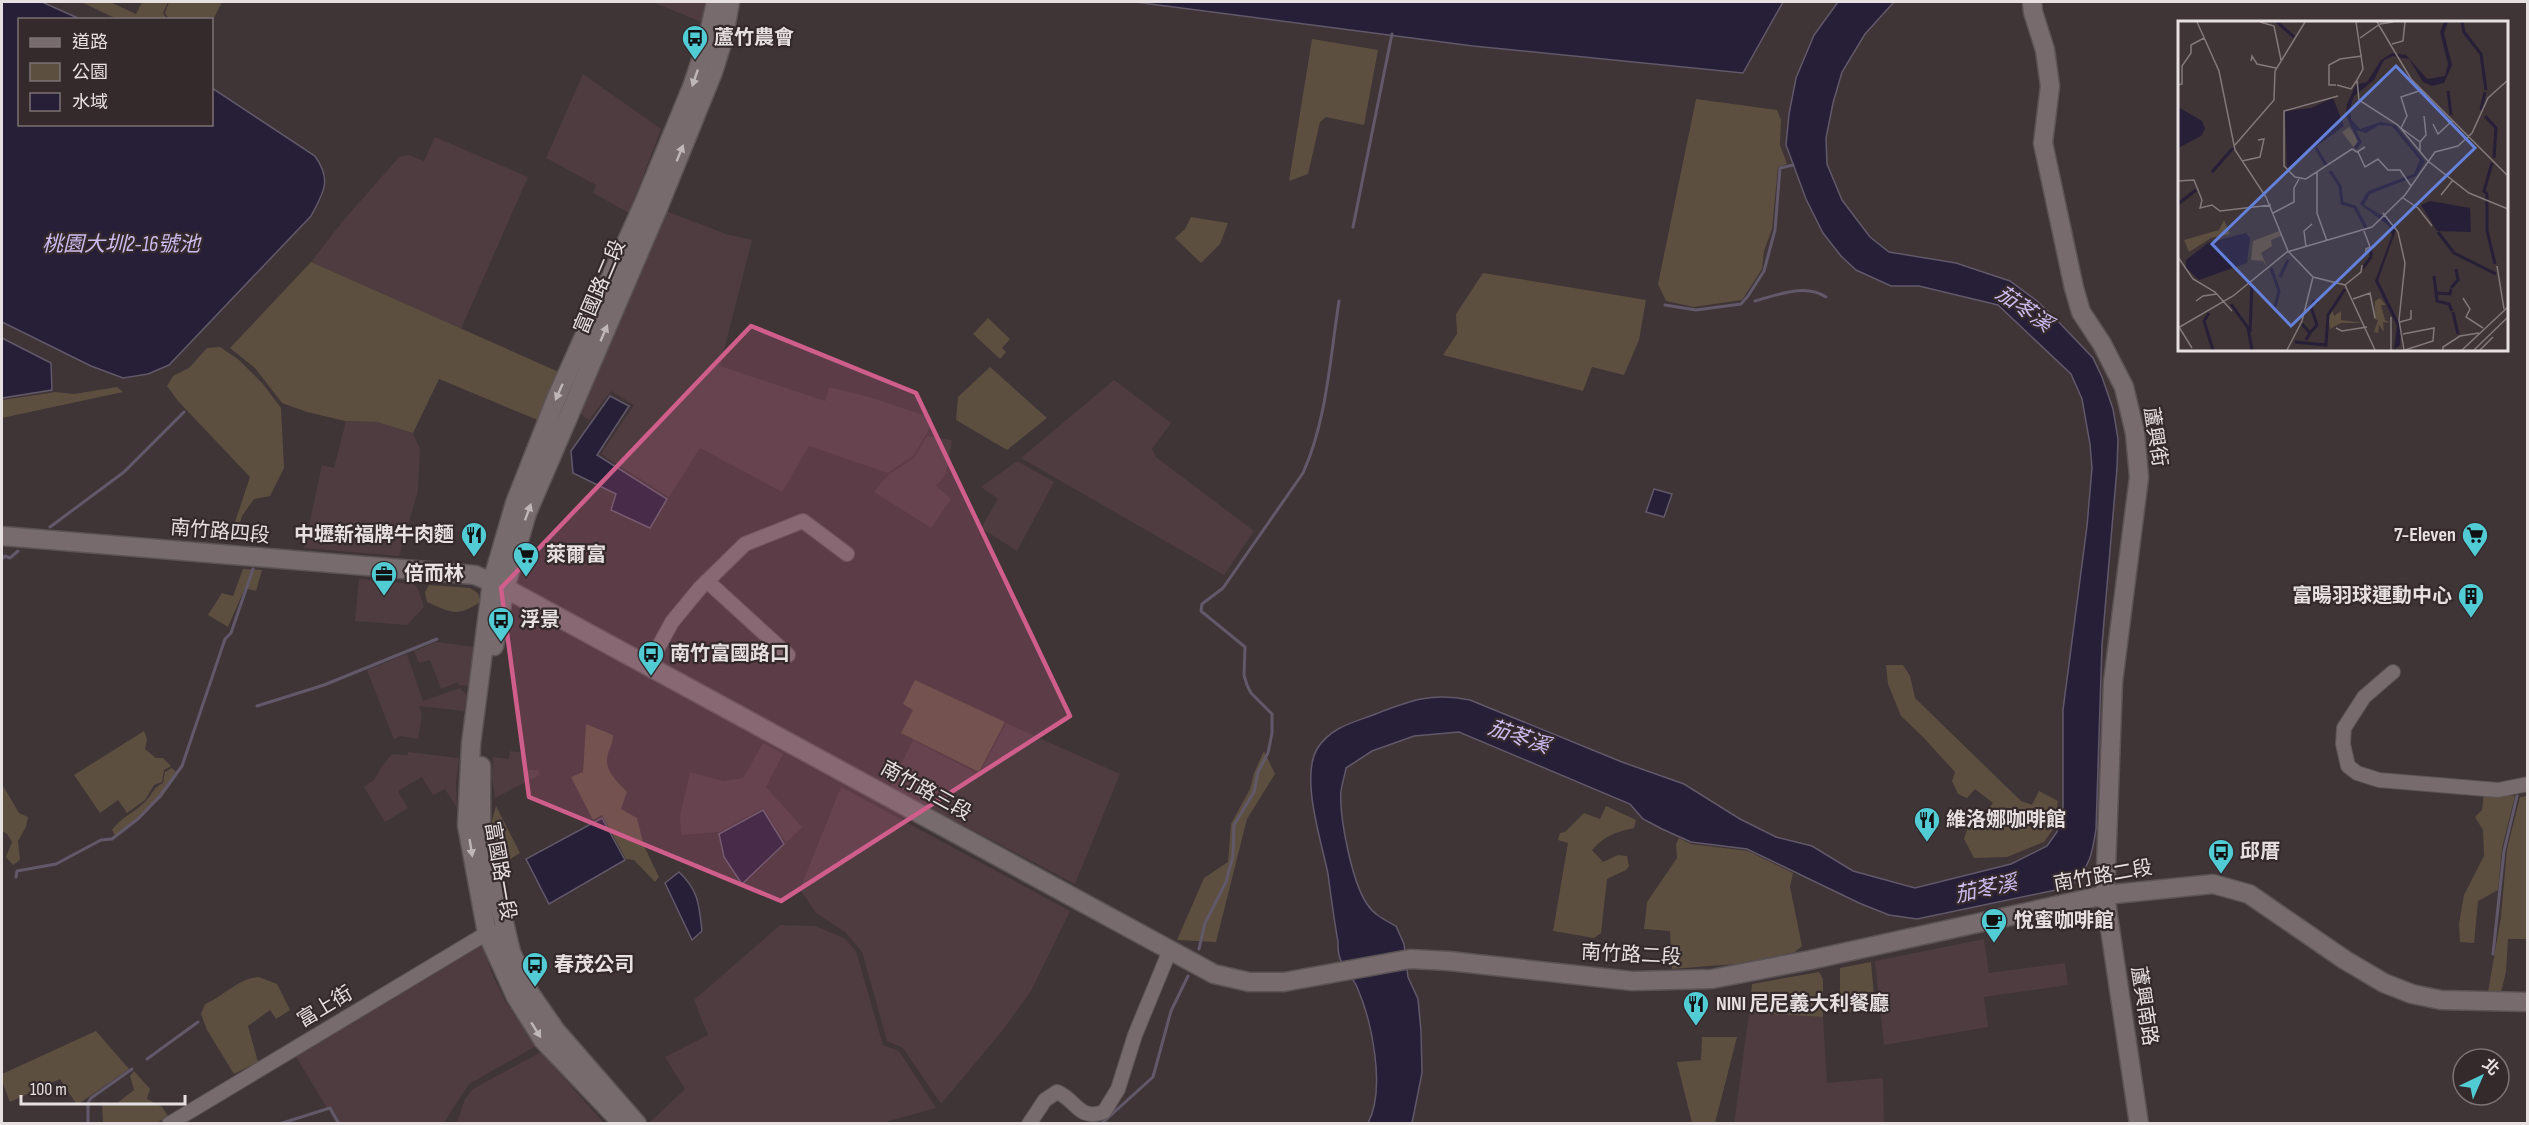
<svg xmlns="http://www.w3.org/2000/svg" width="2529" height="1125" font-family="'Sofia Sans Condensed','Noto Sans TC',sans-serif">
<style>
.built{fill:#4e3c40}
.green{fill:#5d4f40}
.water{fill:#271f37;stroke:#61596a;stroke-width:1.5}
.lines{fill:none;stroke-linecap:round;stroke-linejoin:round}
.stream{stroke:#61596a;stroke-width:3}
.street-casing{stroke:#5b5355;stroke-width:16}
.secondary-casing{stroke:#5b5355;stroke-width:21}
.street{stroke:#776b6d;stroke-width:14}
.secondary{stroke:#776b6d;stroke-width:18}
.oneway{fill:#c0b7b8}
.marked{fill:#cf5e8a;fill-opacity:0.2;stroke:#cf5e8a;stroke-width:4.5;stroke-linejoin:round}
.labels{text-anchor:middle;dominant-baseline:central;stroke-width:4.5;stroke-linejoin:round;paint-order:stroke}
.poi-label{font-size:20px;font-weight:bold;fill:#e7e0e1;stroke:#342a2c;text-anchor:start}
.street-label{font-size:20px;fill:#e7e0e1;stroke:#342a2c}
.water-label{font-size:21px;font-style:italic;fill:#cdbcf0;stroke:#342a2c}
.inset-river{fill:none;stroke:#271f37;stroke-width:3}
.inset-road{fill:none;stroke:#82797a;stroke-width:1.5}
.view{fill:#6481db;fill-opacity:0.15;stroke:#6481db;stroke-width:3}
.inset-edge{fill:none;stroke:#e7e0e1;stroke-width:3}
</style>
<rect width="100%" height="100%" fill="#3f3436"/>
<!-- built -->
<g class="built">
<path d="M652,2H707L702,22Z"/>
<path d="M583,74L661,129L629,213L593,193L596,185L546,158Z"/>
<path d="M435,137L528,177L461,329L311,262L342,222L399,157L409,155L424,161Z"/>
<path d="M663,210L726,234L752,240L720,366L825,401L829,387L873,398L932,418L927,433L913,456L888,473L809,446L782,492L700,448L669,497L601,454L634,405L611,391L589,420L577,411Z"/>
<path d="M1114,380L1171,423L1152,449L1156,457L1254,531L1224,575L1021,458Z"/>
<path d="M346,421L377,422L413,433L420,449L418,491L399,556L304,548L322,465L334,468Z"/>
<path d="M927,436L952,440L946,474L936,486L951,499L931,528L874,492L888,475L914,458Z"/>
<path d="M1017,461L1054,482L1017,551L981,528L998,499L981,487Z"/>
<path d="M359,579L414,584L418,589L424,607L407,625L355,621Z"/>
<path d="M436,642L475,647L469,686L459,685L458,682L441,689L430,660L419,663L414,651Z"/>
<path d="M407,654L423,701L460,688L467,695L464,711L419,706L422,715L418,739L400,736L394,740L367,670Z"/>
<path d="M1006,723L1120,774L1075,884L890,787L913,740L979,774Z"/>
<path d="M763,743L783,754L766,787L802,827L786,843L763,808L719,832L681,835L680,816L690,772L723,781L743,778Z"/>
<path d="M510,751L525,753L526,770H538L540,775L495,798L492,778L493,757L509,759Z"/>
<path d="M408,752L459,758L456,783L457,808L445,789L433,795L422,777L398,791L408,808L385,822L364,787L374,780L382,766L392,754L408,755Z"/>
<path d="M841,787L1070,911L1031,991L1003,1030L941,1104L903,1048L887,1041L862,952L845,932L816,913L800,889Z"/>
<path d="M780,925L815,926L844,938L856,951L883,1045L899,1051L936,1108L882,1123L650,1122L685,1089L665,1057L708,1035L694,1000Z"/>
<path d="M1984,939L1989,973L2065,963L2068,985L1984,997L1988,1027L1884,1045L1875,961Z"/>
<path d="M482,942L491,971L504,999L536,1046L469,1084L443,1124L336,1123L295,1055Z"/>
<path d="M1749,1013L1823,1017L1827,1083L1883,1078L1884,1123L1734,1124Z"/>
<path d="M541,1052L604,1123H457L465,1099L473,1089Z"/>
</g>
<!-- green -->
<g class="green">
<path d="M81,2H110L136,14L142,2H168L163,13L167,19H117Z"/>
<path d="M169,2H222L212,22V20L169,19L165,13Z"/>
<path d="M1312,39L1378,50L1364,125L1326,117L1320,122L1308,174L1289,181Z"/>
<path d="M1696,99L1777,110L1781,120L1780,145L1787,164L1778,167L1772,229L1764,251L1762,269L1742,300L1694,307L1666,301L1658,284Z"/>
<path d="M1191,217L1228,223L1220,244L1201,263L1175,238L1185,229Z"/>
<path d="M311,262L561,373L540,421L439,379L413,433L377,422L345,421L307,412L282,403L255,368L230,348Z"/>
<path d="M1483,273L1646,300L1639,340L1624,375L1592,367L1583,391L1443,355L1457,334L1456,314Z"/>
<path d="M988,318L1010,339L1002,348L1006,352L1000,359L973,334Z"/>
<path d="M220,347L239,360L263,384L281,408L284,468L270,496L254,499L242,516L235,540H229L250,477L178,401L167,386L173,376L189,368L207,348Z"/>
<path d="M990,367L1047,418L1007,450L956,420L958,397Z"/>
<path d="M117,387L123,392L2,418V400L56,392L74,394Z"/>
<path d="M243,569L262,570L256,591L245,588L228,627L208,615L222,593L233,596Z"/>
<path d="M429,585L470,588L478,593L480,602C457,618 450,612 427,602L425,592Z"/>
<path d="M1886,665H1903L1910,676L1915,698L2021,801L2032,805L2039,791L2058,801L2054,828L2044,842L2007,857L1974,858L1964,839L1969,824L1977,813H1985L1993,803L1975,789L1967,798L1958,794L1952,781L1955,772L1922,736L1901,716L1888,684Z"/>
<path d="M915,680L1005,722L979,772L901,733L913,710L903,704Z"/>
<path d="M586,724L613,735C613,743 610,747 608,754C603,770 617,781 627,792L621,809L637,818L644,846L659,877L655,882L634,860L626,859L602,815L593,820L571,777L583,772Z"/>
<path d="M144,731L147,739L145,749L156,758H163L171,766L164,770L162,782L154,785L145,800L127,813L118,800L100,813L74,775Z"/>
<path d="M1264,751L1275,774L1247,819L1216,942L1177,940L1204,878L1228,862L1231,824L1250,789L1254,773Z"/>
<path d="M172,768L178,774L161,798L116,837L112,830C121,817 136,812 146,801C153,793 154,787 163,783L165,772Z"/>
<path d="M2,784L19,813L28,817L26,827L18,841L20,860L13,865L6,857L12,842L7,834L2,831Z"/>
<path d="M2484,793L2515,796L2502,848L2498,890L2478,901L2474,943L2460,942L2459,924L2464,895L2484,856L2483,830L2475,817L2482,810Z"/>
<path d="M2527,796V939H2508L2506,972L2501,992H2488L2501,917L2507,849L2520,797Z"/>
<path d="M496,806L520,853L500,865L491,824Z"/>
<path d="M1606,806L1636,820L1634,828C1616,832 1604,836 1592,850L1603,862L1618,855L1627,856L1629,866L1626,870L1607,879L1601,933L1594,938L1553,931L1568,843L1558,840L1560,833L1565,832L1584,813L1600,819Z"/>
<path d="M1679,838L1691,844L1748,851L1793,873L1790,887L1802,946L1795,952L1735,964L1672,969L1670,931L1644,929L1647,902L1677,858L1676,844Z"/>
<path d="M1871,962L1875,1009L1840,1013V968Z"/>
<path d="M1819,972L1823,979V1017L1749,1013L1752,984Z"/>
<path d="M259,977L277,984L290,1010L276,1019L270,1010L248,1026L258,1062L234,1074L207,1030L201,1014L205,1004C224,996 239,978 259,977Z"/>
<path d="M96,1031L129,1069L77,1105L60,1079L10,1102L2,1081V1074Z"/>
<path d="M1702,1037H1737L1715,1123H1692L1677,1062L1701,1060Z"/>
<path d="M134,1071L150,1089L147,1099L162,1107L168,1116L157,1123H103L102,1102L116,1104L134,1090L130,1076Z"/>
</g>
<!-- water -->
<g class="water">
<path d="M2,2H42L80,19L20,20V124H212V88L315,156C332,180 324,192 311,216L169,365L148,374L123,378L91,366L2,322Z"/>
<path d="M1135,2H1783L1743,73L1473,46Z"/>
<path d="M1838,2H1894L1865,34L1842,72L1833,103L1826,138L1827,164L1842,200L1870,237L1889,252L1956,263L2010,281L2037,301L2053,316L2093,358L2102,377L2113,409L2118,439L2117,468L2102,645L2096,829C2092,855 2090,867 2070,887L1917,919L1889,915L1859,903L1747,849L1691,842L1662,829L1643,819L1630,804L1459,732L1414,736L1372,751L1346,768C1345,775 1342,783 1341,791C1339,817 1352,882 1367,904C1374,915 1385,920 1396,926L1404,944L1408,977L1418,999L1421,1031L1422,1073L1412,1123H1368C1386,1089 1372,1021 1357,987C1352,976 1341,966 1339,955C1338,951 1338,946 1338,942C1334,919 1331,897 1328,874C1322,843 1300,778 1317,749C1330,728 1351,723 1373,715C1409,701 1431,692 1470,700L1622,762L1684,784L1740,819L1776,837L1812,846L1853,871L1915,888L2011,864L2047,846L2057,832L2063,807V710L2087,526L2092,468L2090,444L2082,399L2071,374L1998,305L1919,286H1891L1856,270L1841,256L1823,233L1806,199L1786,145L1789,114L1796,78L1814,35Z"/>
<path d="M2,338L51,363L52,390L2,398Z"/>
<path d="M610,396L629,406L597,455L667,499L650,528L611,510L616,494L573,473L571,451Z"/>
<path d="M1654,489L1672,494L1664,517L1646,512Z"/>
<path d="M763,810L784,844L742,884L724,857L719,834Z"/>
<path d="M602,818L625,860L549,904L526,859Z"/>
<path d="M679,872C699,891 699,905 702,931L692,940L665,883Z"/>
</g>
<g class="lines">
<!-- stream -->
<g class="stream">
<path d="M1353,227L1392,34"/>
<path d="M1755,301C1778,295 1805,283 1826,297"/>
<path d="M1665,305L1696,310L1741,304L1748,296L1764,271L1775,230L1780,168L1793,165"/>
<path d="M50,527L124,472L184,412"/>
<path d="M2,559L5,556L10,558L18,551"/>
<path d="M257,706L324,685L437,639"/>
<path d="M16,877L17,871L56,864L101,840L112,839L139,818L160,796L182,766L225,639L231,633L253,569"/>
<path d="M1199,949L1205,923L1226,882L1233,856L1234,825L1254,792L1258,772L1268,753L1272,733V714L1251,693L1247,685L1244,675L1245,647L1201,611L1202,604L1223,588L1303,473C1327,420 1330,358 1339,301"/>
<path d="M2493,954L2504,851L2517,796"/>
<path d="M147,1059L198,1022"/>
<path d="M88,1124V1103L91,1098L132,1069"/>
<path d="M279,1124L330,1108L339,1124"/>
<path d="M1101,1124L1153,1077L1171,1011L1188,976"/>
</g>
<!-- street casing -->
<g class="street-casing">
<g id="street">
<path d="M707,581L788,655"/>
<path d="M648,666L672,622L700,588L745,544L803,521L847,554"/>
<path d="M2393,672L2364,697L2344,728L2343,744L2348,766L2357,773L2379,780L2498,790L2528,784"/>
<path d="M169,1124L487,933L495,932"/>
<path d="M1029,1124L1045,1100L1057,1092C1077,1100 1078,1121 1104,1112L1118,1089L1135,1035L1170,950"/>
</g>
</g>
<!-- secondary casing -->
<g class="secondary-casing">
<g id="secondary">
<path d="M2032,2L2033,12L2045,50L2050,86L2043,143L2074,288L2081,312L2102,344L2124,387L2135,433L2139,477L2113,682L2105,895L2139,1124"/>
<path d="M2,536L475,575L505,588L1214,974L1249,982H1284L1410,959L1449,961L1632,981L1712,979L1810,960L2105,895L2213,884L2249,894L2345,960L2384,983L2412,994L2441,1000L2528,1002"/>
<path d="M494,646L505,588L527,513L658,208L713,72L723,40L730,2"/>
<path d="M481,766V825L511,952L529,992L556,1031L637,1124"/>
<path d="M623,1124L543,1040L516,997L487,933L467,825L471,744L492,582L515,503L556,399L644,203L692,87L707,42L716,2"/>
</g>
</g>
<!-- street -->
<use href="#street" class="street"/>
<!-- secondary -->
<use href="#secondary" class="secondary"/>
</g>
<!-- one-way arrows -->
<defs><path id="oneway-solid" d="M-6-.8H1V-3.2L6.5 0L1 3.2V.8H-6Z" transform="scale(1.5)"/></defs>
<g class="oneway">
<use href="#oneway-solid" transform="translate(695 78) rotate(109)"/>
<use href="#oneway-solid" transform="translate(680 153) rotate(-68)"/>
<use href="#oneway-solid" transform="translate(604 333) rotate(-67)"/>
<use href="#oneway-solid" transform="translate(559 392) rotate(114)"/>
<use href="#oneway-solid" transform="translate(528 512) rotate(-70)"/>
<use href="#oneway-solid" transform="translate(471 848) rotate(81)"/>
<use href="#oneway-solid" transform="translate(536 1030) rotate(58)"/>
</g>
<!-- marked area -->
<path class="marked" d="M751,326L916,393L1070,716L781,901L529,797L501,588Z"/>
<!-- icons -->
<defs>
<g id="bus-pin" transform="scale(1.35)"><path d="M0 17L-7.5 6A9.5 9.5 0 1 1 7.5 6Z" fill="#51ccd5" stroke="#342a2c"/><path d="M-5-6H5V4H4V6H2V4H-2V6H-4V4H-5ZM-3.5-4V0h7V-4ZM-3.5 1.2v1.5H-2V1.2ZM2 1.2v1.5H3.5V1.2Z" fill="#111"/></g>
<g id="restaurant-pin" transform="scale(1.35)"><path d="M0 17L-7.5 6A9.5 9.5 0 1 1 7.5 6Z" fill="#51ccd5" stroke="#342a2c"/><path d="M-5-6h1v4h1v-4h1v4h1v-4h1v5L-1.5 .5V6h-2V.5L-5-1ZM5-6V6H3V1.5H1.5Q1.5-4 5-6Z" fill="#111"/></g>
<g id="supermarket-pin" transform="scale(1.35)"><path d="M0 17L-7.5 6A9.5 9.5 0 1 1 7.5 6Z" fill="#51ccd5" stroke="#342a2c"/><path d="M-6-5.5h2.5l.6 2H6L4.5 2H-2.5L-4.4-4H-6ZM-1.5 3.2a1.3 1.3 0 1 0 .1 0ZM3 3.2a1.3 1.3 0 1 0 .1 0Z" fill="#111"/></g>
<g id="office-pin" transform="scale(1.35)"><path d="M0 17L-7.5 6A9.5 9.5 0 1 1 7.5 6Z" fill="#51ccd5" stroke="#342a2c"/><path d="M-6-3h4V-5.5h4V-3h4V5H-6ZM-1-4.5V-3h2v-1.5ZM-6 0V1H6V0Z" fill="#111"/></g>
<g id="building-pin" transform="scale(1.35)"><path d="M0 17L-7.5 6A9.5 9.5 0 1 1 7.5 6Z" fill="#51ccd5" stroke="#342a2c"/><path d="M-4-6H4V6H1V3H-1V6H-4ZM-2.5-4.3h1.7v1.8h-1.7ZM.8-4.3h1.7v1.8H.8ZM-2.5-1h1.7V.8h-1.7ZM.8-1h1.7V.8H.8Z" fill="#111"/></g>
<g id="cafe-pin" transform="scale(1.35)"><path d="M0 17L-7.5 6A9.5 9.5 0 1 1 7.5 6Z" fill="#51ccd5" stroke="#342a2c"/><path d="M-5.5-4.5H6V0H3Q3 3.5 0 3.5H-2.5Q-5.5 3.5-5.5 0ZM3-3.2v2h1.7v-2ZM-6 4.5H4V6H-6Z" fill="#111"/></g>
</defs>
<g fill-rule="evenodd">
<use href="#bus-pin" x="695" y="38"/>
<use href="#restaurant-pin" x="474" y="535"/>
<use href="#supermarket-pin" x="2475" y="535"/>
<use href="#supermarket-pin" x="526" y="555"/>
<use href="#office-pin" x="384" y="574"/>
<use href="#building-pin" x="2471" y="596"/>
<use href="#bus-pin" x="501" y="620"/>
<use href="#bus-pin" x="651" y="654"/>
<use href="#restaurant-pin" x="1927" y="820"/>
<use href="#bus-pin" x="2221" y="852"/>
<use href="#cafe-pin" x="1994" y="921"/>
<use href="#bus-pin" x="535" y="965"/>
<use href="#restaurant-pin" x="1696" y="1004"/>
</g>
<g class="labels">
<!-- poi labels -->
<g class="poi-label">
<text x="714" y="38">蘆竹農會</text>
<text x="454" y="535" text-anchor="end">中壢新福牌牛肉麵</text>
<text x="2456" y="535" text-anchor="end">7-Eleven</text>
<text x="546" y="555">萊爾富</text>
<text x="404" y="574">倍而林</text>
<text x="2452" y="596" text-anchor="end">富暘羽球運動中心</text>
<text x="520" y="620">浮景</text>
<text x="670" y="654">南竹富國路口</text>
<text x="1946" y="820">維洛娜咖啡館</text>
<text x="2240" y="852">邱厝</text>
<text x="2014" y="921">悅蜜咖啡館</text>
<text x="554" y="965">春茂公司</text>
<text x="1716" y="1004">NINI 尼尼義大利餐廳</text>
</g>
<!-- street labels -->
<g class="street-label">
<text transform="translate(600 287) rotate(-67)">富國路二段</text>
<text transform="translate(2155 437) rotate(81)">蘆興街</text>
<text transform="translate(220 532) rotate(5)">南竹路四段</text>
<text transform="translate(926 791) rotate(29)">南竹路三段</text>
<text transform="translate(500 871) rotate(80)">富國路一段</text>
<text transform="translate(2103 876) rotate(-10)">南竹路二段</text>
<text transform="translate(1631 955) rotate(3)">南竹路二段</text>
<text transform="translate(2144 1006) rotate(81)">蘆興南路</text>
<text transform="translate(325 1007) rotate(-31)">富上街</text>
</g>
<!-- water labels -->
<g class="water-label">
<text x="121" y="244">桃園大圳2-16號池</text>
<text transform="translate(2024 309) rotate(35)">茄苳溪</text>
<text transform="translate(1519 737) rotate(19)">茄苳溪</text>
<text transform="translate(1986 889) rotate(-12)">茄苳溪</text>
</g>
</g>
<!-- overview -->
<g transform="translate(2178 21)">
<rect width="330" height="330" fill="#3f3436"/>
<path d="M171,106L181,118L176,127L164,111ZM46,199L52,213L33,217L11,231L6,219L41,209ZM101,210L103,215L93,219L94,225L83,232L89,246L85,240L73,239L75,220ZM202,277L208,284H203L207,299L212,302L205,301L206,311L201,304L200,312L196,311L200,299L196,298L197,280ZM154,288L156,295L163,290V299L185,302H163L152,308L150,295Z" fill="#5d4f40"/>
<path d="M266,1H270L266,12L274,44L266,62L254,65L245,61L231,38L215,35L206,39L196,59L176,75L172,87L173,98L182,108L203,101L217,104L247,140L238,155L192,173L186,184L207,196L218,209L200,259L223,306L222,324L216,329L219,305L197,260L214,214L211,205L182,183L190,170L236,153L242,139L214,105L201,104L188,112L174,108L168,94L169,83L178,64L189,61L203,39L214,32L228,34L249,58L267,55L270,43L262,11ZM155,77L166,105L109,147L107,90L133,87ZM0,86L24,100L27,108L23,115L0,127ZM252,180L292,187L293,211L259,210L243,184ZM68,212L72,217L69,242L21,259L8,247V239L30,222Z" fill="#271f37"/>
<path class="inset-river" d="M99,1L116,16M284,1L286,11L303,33L308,69M270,70L273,94M303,89L307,71M307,95L318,107L316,137M176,109L182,121L177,127M138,127L148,144M314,142L306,170L309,173V209L317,243M152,150L162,165L164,182L177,186L188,207M34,151L55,127M0,183L18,169M260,211L276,232L318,253M93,247L101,270L97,286M185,247L193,236V228M256,255L259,280L271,283L274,290M102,256L110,239M273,267L280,259L278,248M259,272L272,273L273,268M53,283L70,307L74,329M275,291L280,313M31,292L26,300L35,329M124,303L132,312L128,319M72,311L74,263M132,312L139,304L133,286L136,280L140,282M117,321L148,324L150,294L167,268"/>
<path class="inset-road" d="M19,1L41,50L57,129L88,176L110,230L135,256L167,264L197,329M82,1L96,5L103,39M178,1L185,48L179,59L181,79L220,104L250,140L291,172L330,188M199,1L233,58L330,155M182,17L202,3L215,1M214,23L225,20L227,1M73,40L74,35L79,43L98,47M0,64L4,63V45L13,32V24L26,17M158,64H151V44L162,38L184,35M159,64L173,68L179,59M160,75L106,90V145L117,156L128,158L174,128L179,131L187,126M255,103L260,113L274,100M242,121L223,107L229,95L223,76L244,69M57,124L96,79L97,50L127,1M180,131L187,146L200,138L210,149H222L233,165M242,131V121L248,114L246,95M64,140L82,136L86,118L80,119M139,151V192L149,220M0,160L16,159L24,179L22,187L34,184L42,190L93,184M263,174L275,159M225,177L240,187L254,205M95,192L116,181V167L121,158M205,192L220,211L227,242L221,299L226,329M186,210L192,226L188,228V234M128,226L126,210L134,203M0,236L15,258L37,271L54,290M319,245L326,288M167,264L183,251L184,244M285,277L292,288L288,296L305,307M175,278L192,272L197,297M18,280L25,275L39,273M222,301L233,298V289M1,306L14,327M0,307L55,275L109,231L194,206L227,174L257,131L280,125L294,112L310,77L330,59M158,307L164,310L189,306M225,313L256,307L255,320L227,329M109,329L124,300L135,256M213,329V296M265,329V326L282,315L301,312M284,329L330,286M296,329L330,296M302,329L315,316"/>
<path class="view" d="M218,45L297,127L113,305L34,223Z"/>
<rect width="330" height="330" class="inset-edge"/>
</g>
<!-- border -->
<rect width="2529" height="1125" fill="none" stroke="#e7e0e1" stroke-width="6"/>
<!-- legend -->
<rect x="18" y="18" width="195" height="108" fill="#342a2c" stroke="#7c7374" stroke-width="1.5"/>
<rect x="30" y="38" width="30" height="9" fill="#776b6d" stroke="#7c7374" stroke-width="1.5"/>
<text x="72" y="48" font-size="18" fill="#e7e0e1">道路</text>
<rect x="30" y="63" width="30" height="18" fill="#5d4f40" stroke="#7c7374" stroke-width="1.5"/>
<text x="72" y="78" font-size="18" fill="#e7e0e1">公園</text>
<rect x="30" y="93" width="30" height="18" fill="#271f37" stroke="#7c7374" stroke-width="1.5"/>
<text x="72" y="108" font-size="18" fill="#e7e0e1">水域</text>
<!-- north arrow -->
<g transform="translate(2481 1077) rotate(44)"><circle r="28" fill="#342a2c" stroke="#7c7374" stroke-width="1.5"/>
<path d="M0-4.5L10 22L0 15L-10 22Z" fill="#51ccd5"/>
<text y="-9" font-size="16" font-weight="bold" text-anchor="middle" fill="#e7e0e1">北</text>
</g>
<!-- scale -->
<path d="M21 1095v9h164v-9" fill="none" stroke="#e7e0e1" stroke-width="3"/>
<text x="30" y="1095" font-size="18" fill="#e7e0e1" stroke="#342a2c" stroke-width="4.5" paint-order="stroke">100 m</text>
</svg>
